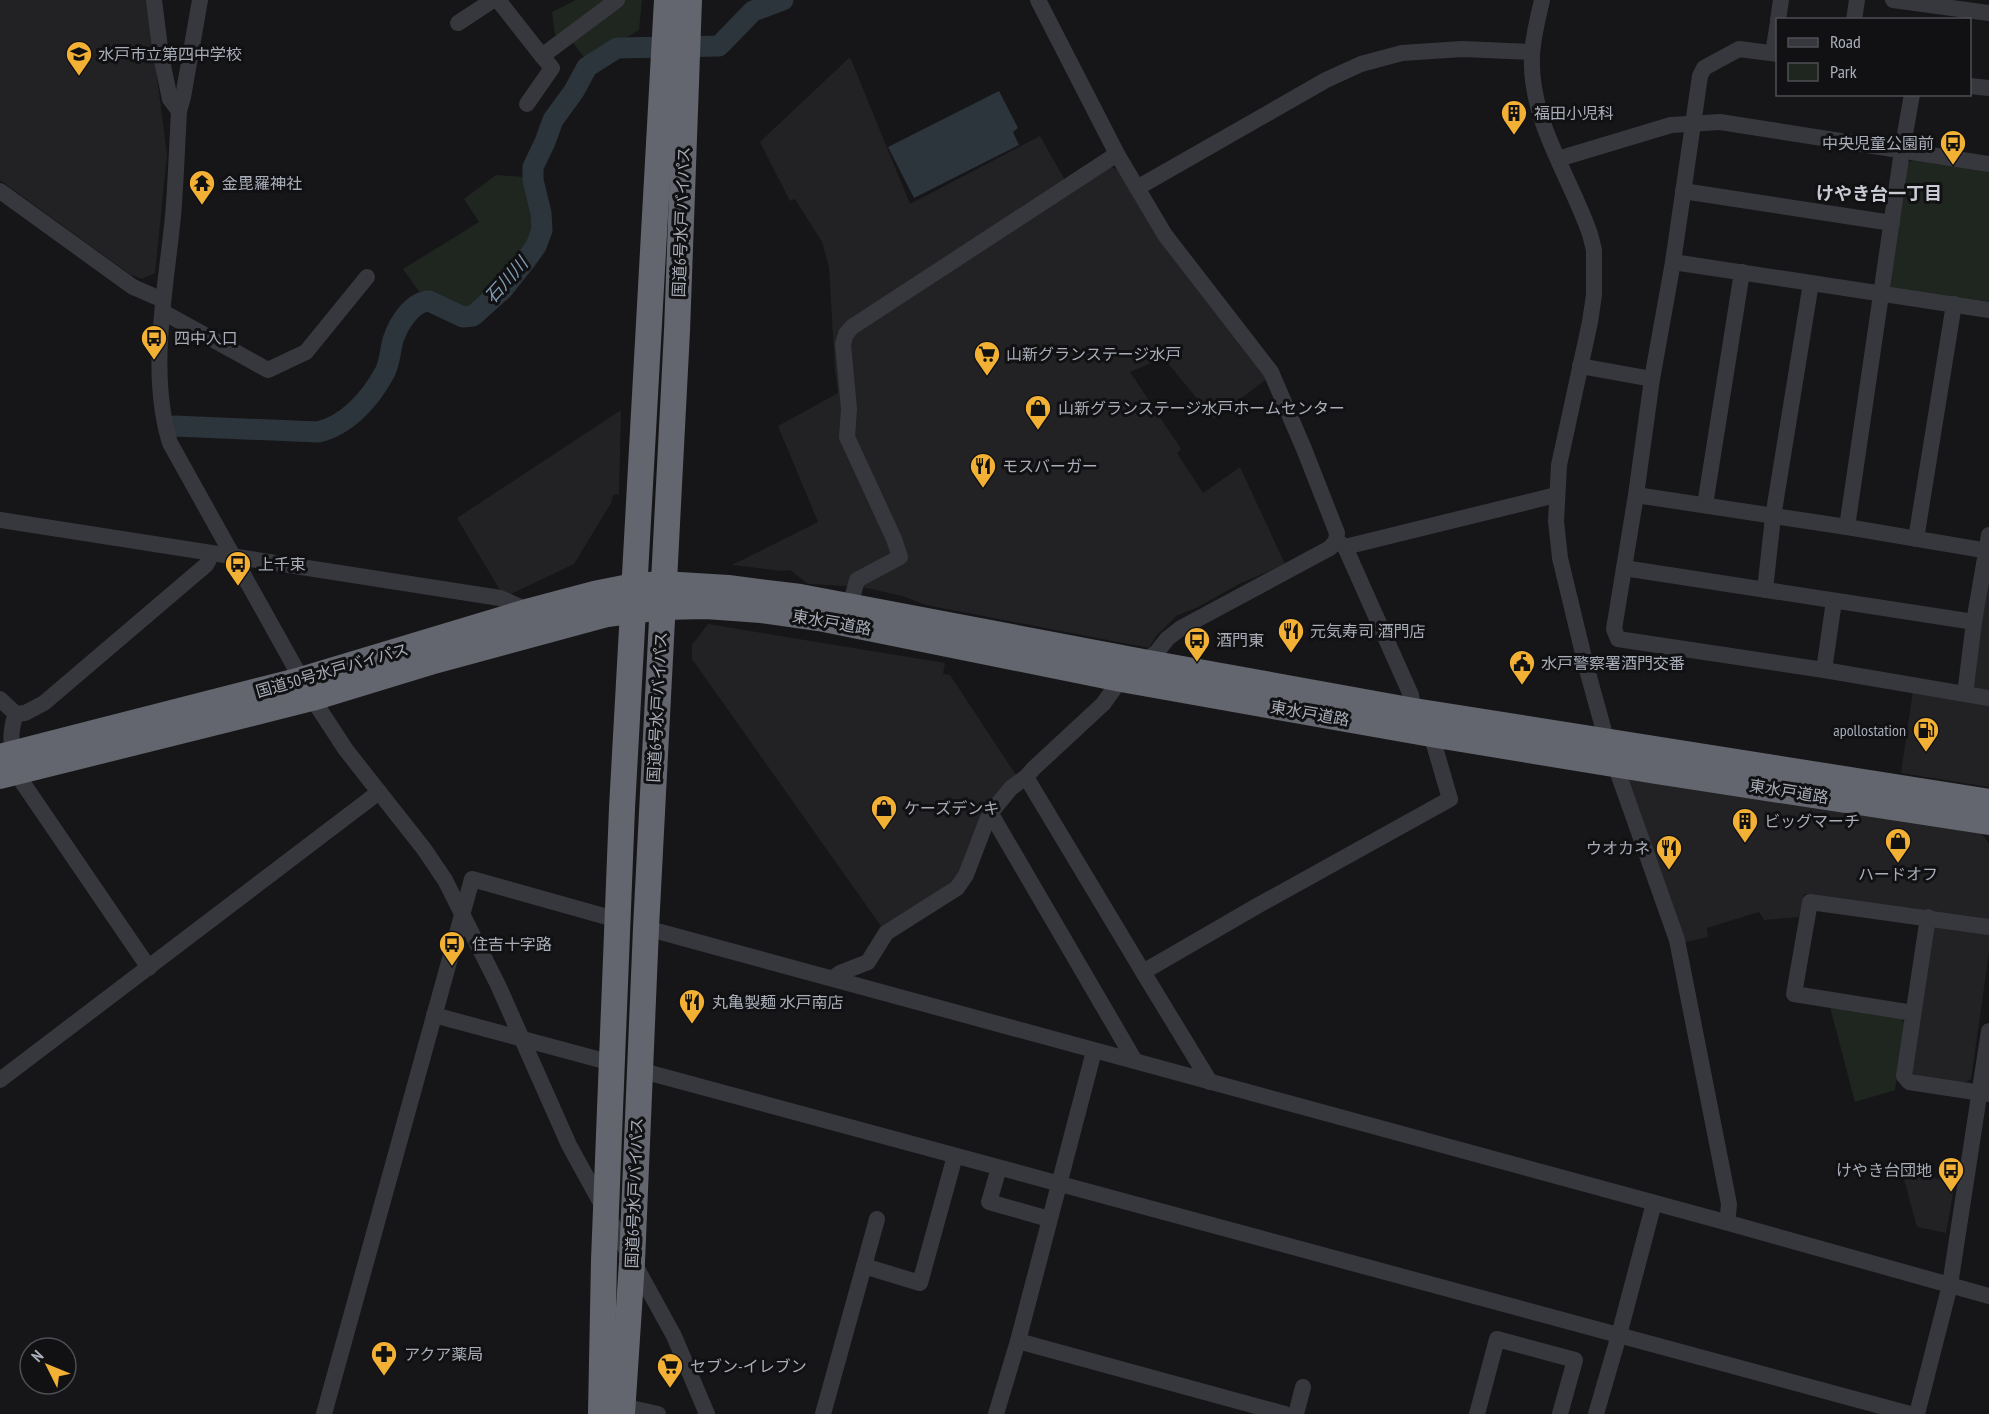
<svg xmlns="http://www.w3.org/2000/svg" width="1989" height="1414" font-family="'PT Sans Narrow','Noto Sans JP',sans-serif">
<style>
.built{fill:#222225}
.green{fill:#1e261f}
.water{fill:#2c353c}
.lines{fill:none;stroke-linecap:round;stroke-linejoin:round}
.river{stroke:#2c353c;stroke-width:21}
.minor{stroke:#37383d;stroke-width:16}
.highway{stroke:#63666e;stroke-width:26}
.labels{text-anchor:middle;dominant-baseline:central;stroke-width:6;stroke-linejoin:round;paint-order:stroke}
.poi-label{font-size:16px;fill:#a8adb8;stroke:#111113;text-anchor:start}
.street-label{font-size:16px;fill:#a8adb8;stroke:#111113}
.neighbourhood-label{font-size:18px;font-weight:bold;fill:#c9ccd4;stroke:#111113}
.water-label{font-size:18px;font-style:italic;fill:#7f9bb3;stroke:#111113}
</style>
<rect width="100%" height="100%" fill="#161618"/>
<!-- built -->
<g class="built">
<path d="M0,0H147L167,155L155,273L142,279L131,275L0,180Z"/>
<path d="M850,57L910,204L1040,136L1070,189L1105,165L1121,171L1268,378L1214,419L1166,361L1151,363L1130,372L1181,449L1177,453L1203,493L1240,467L1285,564L1239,584L1198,607L1176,616L1156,636L1149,648L926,605L902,596L862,587L808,584L790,570L782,571L732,565L818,522L778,426L838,393L835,370L829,267L822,242L795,199L790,201L760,142Z"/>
<path d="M621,410L619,494L613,495L611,503L574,564L511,594L501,592L457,518Z"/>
<path d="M1989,570V690L1972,688Z"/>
<path d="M708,624L945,663L943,674L950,675L1016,775L959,878L883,929L692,659V645Z"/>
<path d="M1913,691L1989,702V787L1901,773Z"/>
<path d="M1627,779L1981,833L1989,843V921L1804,894L1799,917L1764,920L1759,912L1707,928L1708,937L1682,943Z"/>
<path d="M1934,923L1989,931V953L1971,1079L1963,1084L1916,1076L1911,1071Z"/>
<path d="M1902,1172L1955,1182L1946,1233L1917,1227Z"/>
</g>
<!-- green -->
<g class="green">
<path d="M576,0H642L639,30L587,61L571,40L555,35L552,12Z"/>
<path d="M1913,160L1989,172V305L1895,291L1888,284L1907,163Z"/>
<path d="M496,175L524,177C530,194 539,212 537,231C535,247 490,299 476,307C473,310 467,311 463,312L436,299L423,297L403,269L479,222L464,199Z"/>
<path d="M1830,1007L1900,1018L1905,1024L1895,1090L1855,1102Z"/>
</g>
<!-- water -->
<path class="water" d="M999,91L1018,128L1013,132L1019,145L914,198L888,147Z"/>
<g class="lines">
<!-- river -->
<path class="river" d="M174,426L318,432C348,425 371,398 385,372C390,362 390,351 393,340C398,325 411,302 429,301L463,317L473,316L503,289L526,260L536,246L542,230L541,213L533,180V167L545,142L553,120L574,91L587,67L617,48L719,46L753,11L783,0"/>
<!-- minor -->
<g class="minor">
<path d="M154,0L161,56L170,99L179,111"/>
<path d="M200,0L183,97L179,111C177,146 176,181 173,216C166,289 148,372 170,443L312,698L346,750L424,849L445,880L498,985L569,1145L674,1336L707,1414"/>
<path d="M498,0L542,56L617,0"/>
<path d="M1038,0L1117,154L1165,235L1271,372L1304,449L1337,533L1336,541L1330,548L1181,628L1167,639L1157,652L1121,679L1103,704L1034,768L1026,777L1143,972"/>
<path d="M1542,0C1538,18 1533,36 1532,55C1529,120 1569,174 1590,234L1594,250V295L1590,322L1559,465L1556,521L1560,558L1586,666L1607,742L1677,940L1729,1204L1728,1215L1725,1222"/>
<path d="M1893,0L1989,13"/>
<path d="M1778,20L1781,0"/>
<path d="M1854,20L1857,0"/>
<path d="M458,23L493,0"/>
<path d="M1773,53L1778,22"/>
<path d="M1778,54L1739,49L1704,68L1700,76L1673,262L1652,379L1636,495L1614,629L1618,639L1824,670L1989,698"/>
<path d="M1970,86L1989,88"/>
<path d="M527,104L552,68L542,56"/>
<path d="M1558,159L1671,125L1720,122L1989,164"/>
<path d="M1137,188L1326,80L1361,64L1402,53L1462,49L1532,52"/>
<path d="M0,191L133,287L163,300"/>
<path d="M1683,191L1892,223"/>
<path d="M1673,262L1989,310"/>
<path d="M163,312L268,370L306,352L367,277"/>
<path d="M1580,366L1652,379"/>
<path d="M1636,495L1847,527L1989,551"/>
<path d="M1705,505L1742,272"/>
<path d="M0,520L500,598L530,611"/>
<path d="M1847,527L1902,151L1912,94"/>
<path d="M1916,539L1954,304"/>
<path d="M1337,541L1345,547L1411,695L1414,711"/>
<path d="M1345,547L1556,495"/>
<path d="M1624,568L1974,622"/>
<path d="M1765,590L1773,517L1811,283"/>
<path d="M850,606L857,580L900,557L894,539L847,437L849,409L843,344L846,334L852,327L1117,154"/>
<path d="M1824,670L1834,601"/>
<path d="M1965,694L1974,622L1989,535"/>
<path d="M0,699L16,714L25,713L44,703L206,565L212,554"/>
<path d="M16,714C8,734 12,752 16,773L149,968"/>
<path d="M991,814L1135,1061"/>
<path d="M1928,917L1904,1076L1909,1082L1988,1094"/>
<path d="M646,928L1725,1222L1989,1296"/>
<path d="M833,978L840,973L868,962L886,933L957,888L966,875L987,820L993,810L1011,788L1026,777"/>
<path d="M1913,1013L1794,994L1810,902L1989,927"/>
<path d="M434,1015L612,1063"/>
<path d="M639,1070L1910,1414"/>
<path d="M0,1080L379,792"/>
<path d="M1210,1082L1143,972L1257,906L1450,799L1431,734"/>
<path d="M999,1168L989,1202L1049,1219"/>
<path d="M864,1266L920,1283L955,1156"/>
<path d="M1018,1341L1285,1414"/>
<path d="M622,1406L658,1414"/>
<path d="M324,1414L472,879L618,920"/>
<path d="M823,1414L877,1219"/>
<path d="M996,1414L1018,1341L1094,1051"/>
<path d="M1296,1414L1303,1387"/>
<path d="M1477,1414L1497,1339L1575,1360L1560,1414"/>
<path d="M1596,1414L1619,1335L1654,1203"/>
<path d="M1917,1414L1950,1285L1989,1031"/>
</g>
<!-- highway -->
<g class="highway">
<path d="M0,757L301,680L530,611L594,594L634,586L663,584L728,588L800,597L1143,662L1414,711L1989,802"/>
<path d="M0,776L312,698L430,662L607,614L662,607L706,606L761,610L819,618L1121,679L1431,734L1656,771L1989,822"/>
<path d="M601,1414L604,1260L622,808L667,0"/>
<path d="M622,1414L632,1262L646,928L677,331L689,0"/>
</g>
</g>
<!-- icons -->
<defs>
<g id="school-pin" transform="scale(1.35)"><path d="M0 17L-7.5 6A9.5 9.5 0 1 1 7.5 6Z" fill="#f2b134" stroke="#111113"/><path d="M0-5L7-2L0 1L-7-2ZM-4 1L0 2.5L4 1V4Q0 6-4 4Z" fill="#111"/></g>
<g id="building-pin" transform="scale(1.35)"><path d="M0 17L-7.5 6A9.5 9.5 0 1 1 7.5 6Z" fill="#f2b134" stroke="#111113"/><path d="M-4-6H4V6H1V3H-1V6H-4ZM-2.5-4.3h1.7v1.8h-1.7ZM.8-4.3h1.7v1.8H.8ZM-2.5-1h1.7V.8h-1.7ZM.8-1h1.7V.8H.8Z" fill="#111"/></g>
<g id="bus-pin" transform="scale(1.35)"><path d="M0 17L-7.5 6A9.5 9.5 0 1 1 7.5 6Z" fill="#f2b134" stroke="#111113"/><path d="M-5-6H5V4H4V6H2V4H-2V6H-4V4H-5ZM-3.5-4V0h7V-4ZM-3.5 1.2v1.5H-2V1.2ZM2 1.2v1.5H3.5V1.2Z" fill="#111"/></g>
<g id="temple-pin" transform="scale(1.35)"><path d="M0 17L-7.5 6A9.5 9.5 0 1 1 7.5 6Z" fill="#f2b134" stroke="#111113"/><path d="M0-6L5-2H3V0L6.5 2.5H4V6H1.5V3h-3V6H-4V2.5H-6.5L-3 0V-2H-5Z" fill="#111"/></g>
<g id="supermarket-pin" transform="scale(1.35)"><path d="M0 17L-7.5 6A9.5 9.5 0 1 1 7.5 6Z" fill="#f2b134" stroke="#111113"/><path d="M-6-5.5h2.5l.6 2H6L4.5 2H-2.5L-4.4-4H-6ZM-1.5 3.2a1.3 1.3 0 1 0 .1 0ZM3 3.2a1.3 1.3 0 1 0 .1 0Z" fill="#111"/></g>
<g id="shop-pin" transform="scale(1.35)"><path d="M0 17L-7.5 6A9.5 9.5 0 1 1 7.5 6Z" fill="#f2b134" stroke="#111113"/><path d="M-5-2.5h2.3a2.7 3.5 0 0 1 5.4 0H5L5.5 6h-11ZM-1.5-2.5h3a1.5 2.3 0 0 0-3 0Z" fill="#111"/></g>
<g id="restaurant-pin" transform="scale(1.35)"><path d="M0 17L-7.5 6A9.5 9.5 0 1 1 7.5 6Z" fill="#f2b134" stroke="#111113"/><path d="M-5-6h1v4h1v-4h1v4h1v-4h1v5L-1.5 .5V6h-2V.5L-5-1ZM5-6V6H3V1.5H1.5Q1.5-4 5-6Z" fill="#111"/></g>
<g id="civic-pin" transform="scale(1.35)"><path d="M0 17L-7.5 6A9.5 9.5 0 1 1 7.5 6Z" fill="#f2b134" stroke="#111113"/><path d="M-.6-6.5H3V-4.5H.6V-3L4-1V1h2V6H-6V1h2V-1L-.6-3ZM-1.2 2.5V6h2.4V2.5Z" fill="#111"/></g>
<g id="fuel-pin" transform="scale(1.35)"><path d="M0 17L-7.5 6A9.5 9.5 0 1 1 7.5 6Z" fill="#f2b134" stroke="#111113"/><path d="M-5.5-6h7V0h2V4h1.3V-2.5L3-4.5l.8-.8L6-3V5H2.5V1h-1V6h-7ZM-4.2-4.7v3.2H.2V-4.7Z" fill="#111"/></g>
<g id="pharmacy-pin" transform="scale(1.35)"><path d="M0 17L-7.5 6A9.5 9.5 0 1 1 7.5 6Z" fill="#f2b134" stroke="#111113"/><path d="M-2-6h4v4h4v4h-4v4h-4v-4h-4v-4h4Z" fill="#111"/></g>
</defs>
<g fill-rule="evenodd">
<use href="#school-pin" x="79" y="54"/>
<use href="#building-pin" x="1514" y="113"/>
<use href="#bus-pin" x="1953" y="143"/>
<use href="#temple-pin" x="202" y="183"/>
<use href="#bus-pin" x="154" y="338"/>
<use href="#supermarket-pin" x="987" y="354"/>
<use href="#shop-pin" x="1038" y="408"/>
<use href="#restaurant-pin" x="983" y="466"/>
<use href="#bus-pin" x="238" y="564"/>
<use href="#restaurant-pin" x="1291" y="631"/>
<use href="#bus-pin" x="1197" y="640"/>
<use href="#civic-pin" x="1522" y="663"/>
<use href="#fuel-pin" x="1926" y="730"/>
<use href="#shop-pin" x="884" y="808"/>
<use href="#building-pin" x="1745" y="821"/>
<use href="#shop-pin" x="1898" y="841"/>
<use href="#restaurant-pin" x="1669" y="848"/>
<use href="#bus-pin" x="452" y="944"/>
<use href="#restaurant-pin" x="692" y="1002"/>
<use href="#bus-pin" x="1951" y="1170"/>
<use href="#pharmacy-pin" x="384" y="1354"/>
<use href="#supermarket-pin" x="670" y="1366"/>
</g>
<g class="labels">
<!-- poi labels -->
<g class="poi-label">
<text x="98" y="54">水戸市立第四中学校</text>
<text x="1534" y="113">福田小児科</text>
<text x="1934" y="143" text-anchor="end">中央児童公園前</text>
<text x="222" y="183">金毘羅神社</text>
<text x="174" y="338">四中入口</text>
<text x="1006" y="354">山新グランステージ水戸</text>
<text x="1058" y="408">山新グランステージ水戸ホームセンター</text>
<text x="1002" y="466">モスバーガー</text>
<text x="258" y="564">上千束</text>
<text x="1310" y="631">元気寿司 酒門店</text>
<text x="1216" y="640">酒門東</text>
<text x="1541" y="663">水戸警察署酒門交番</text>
<text x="1906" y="730" text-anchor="end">apollostation</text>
<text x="904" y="808">ケーズデンキ</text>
<text x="1764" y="821">ビッグマーチ</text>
<text x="1650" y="848" text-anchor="end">ウオカネ</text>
<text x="1898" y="874" text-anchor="middle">ハードオフ</text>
<text x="472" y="944">住吉十字路</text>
<text x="712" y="1002">丸亀製麺 水戸南店</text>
<text x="1932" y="1170" text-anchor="end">けやき台団地</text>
<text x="404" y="1354">アクア薬局</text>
<text x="690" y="1366">セブン-イレブン</text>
</g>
<!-- street labels -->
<g class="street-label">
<text transform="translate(681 222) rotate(-88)">国道6号水戸バイパス</text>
<text transform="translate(832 622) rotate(10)">東水戸道路</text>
<text transform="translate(332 670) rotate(-16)">国道50号水戸バイパス</text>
<text transform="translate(657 707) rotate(-87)">国道6号水戸バイパス</text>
<text transform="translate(1310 713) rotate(10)">東水戸道路</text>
<text transform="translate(1789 791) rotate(9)">東水戸道路</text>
<text transform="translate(634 1193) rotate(-88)">国道6号水戸バイパス</text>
</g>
<!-- neighbourhood labels -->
<g class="neighbourhood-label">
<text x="1879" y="193">けやき台一丁目</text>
</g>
<!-- water labels -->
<g class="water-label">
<text transform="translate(506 280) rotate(-48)">石川川</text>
</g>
</g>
<!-- legend -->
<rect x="1776" y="18" width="195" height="78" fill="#111113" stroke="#4d4f55" stroke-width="1.5"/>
<rect x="1788" y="38" width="30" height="9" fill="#37383d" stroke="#4d4f55" stroke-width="1.5"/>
<text x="1830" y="48" font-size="18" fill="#a8adb8">Road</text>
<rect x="1788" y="63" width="30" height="18" fill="#1e261f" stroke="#4d4f55" stroke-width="1.5"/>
<text x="1830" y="78" font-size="18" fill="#a8adb8">Park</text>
<!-- north arrow -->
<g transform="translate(48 1366) rotate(313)"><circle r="28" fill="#111113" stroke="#4d4f55" stroke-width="1.5"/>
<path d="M0-4.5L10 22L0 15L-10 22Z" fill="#f2b134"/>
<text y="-9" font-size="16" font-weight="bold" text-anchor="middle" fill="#a8adb8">N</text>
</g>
</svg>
